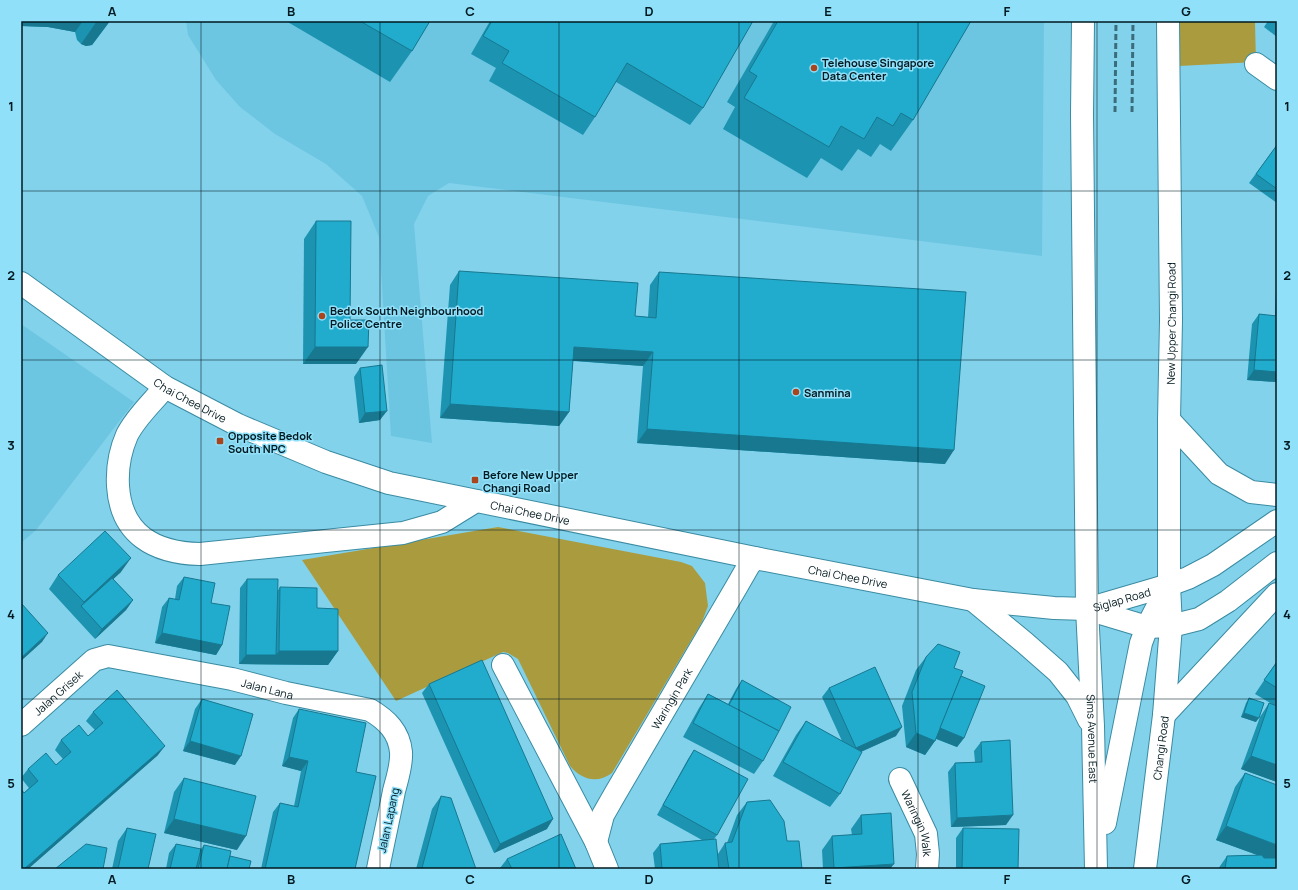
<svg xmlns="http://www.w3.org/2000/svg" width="1298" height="890" font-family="Manrope,sans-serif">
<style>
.built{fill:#6dc6e1}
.green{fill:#aa9b3e}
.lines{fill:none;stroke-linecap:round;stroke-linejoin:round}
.minor-casing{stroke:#3a8ba2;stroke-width:24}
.major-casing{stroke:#3a8ba2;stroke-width:24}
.minor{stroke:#fff;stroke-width:22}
.major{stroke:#fff;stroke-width:22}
.rail{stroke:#3b6c7b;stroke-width:3;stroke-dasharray:6 3;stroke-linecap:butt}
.wall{fill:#1c94b1}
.shaded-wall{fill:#177890}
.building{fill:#21acce;stroke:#177890}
.grid{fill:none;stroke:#011920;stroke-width:1;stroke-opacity:0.55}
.poi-dot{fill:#aa441c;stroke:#90e0f9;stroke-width:1.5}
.labels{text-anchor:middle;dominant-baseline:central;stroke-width:3;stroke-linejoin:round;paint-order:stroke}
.poi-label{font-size:11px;font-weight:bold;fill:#011920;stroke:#90e0f9;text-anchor:start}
.street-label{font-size:11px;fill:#011920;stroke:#90e0f9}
.neatline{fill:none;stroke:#011920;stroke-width:1.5}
.grid-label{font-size:13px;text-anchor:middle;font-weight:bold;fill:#011920}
</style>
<rect width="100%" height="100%" fill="#83d2eb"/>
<!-- built -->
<g class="built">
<path d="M186,21H1044L1042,256L449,183L428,196L414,224L432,443L391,436L379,237L362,196L326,164L275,134L240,107L216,80L188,35Z"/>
<path d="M21,324L134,402L36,530L21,543Z"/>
</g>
<!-- green -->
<g class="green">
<path d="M1179,21H1256L1255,23L1256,62L1179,66Z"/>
<path d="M498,527L681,562L692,566L705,583L708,606L702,622L612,773C597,784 582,780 570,766L518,659L508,653L503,652L396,701L302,560Z"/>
</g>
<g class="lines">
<!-- minor casing -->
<g class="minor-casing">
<g id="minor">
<path d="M1256,64L1277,79"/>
<path id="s1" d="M21,283L165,387L238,425L326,462L389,483L755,558L973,600L1054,608L1087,609"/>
<path d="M165,387C152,403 136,417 127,435C120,451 117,469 118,486C121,535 155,553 200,554L403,533L442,522L476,501"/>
<path d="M503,665L596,842L607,869"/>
<path id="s2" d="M21,725L94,660L108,656L232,679L286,693L370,710C387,720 399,732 401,752C402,765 397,779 394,791C389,817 383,843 378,869"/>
<path id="s3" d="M900,779L926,834L928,854L927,869"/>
<path id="s4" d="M596,842L603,815L615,794L737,586L749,565L755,558"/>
</g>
</g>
<!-- major casing -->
<g class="major-casing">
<g id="major">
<path id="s5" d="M1083,21L1082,114L1087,609L1093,726L1096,869"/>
<path d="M1169,420L1219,474L1251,492L1277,495"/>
<path d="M973,600L1025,643L1058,672L1077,696L1089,720"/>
<path d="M1087,609L1147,627L1171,626L1199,619L1228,601L1277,563"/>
<path id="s6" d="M1087,609L1169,585L1188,578L1213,565L1277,521"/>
<path d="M1164,715L1277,594"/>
<path d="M1105,823L1141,643L1147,627L1168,586"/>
<path id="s7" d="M1145,869L1164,715L1171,626L1169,585V420L1171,320L1168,21"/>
</g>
</g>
<!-- minor -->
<use href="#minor" class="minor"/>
<!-- major -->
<use href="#major" class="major"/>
<!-- rail -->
<g class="rail">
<path d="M1115,112L1116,21"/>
<path d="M1132,112L1133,21"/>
</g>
</g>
<!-- wall -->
<g class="wall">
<path d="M21,21H110L92,45L86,46L81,44L77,40L75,32L48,27L21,26Z"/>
<path d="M286,21H430L412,51L390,82Z"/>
<path d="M490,21H753L703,108L690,125L616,82L595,117L583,135L489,81L496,68L471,54Z"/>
<path d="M774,21H971L913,120L891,151L880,144L871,157L858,149L842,171L821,158L807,178L723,129L735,107L727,102Z"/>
<path d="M1268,21H1277V37L1264,27Z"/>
<path d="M1277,145V203L1249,183Z"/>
<path d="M316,221L350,320L356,364H303L304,239Z"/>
<path d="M1277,266V382L1247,380L1252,324L1259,314L1275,316Z"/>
<path d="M459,271L635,316L648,317L650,285L659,272L945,464L637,443L643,366L573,361L569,412L559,426L440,418L450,285Z"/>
<path d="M360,368L380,420L359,423L354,377Z"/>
<path d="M121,572L113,579L133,600L126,610L95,639L49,589L58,575Z"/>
<path d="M184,577L211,603L222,645L216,655L155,643L162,607L169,598L175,599L177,586Z"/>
<path d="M247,579L277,592L280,587L317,608L338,651L328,665L239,664L240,588Z"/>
<path d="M926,657L954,668L961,676L964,738L957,747L936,739L925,755L906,747L902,706L916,670Z"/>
<path d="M1277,661V782L1241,769L1260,717L1269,703L1272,704L1255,694Z"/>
<path d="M742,680L763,761L754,774L683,737L699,708L708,694L728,704L736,689Z"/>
<path d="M429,684L547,829L494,853L422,693Z"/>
<path d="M829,688L896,736L861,752L840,794L830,807L773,776L796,735L806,721L842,741L822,697Z"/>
<path d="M1249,698L1256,722L1241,717L1246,703Z"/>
<path d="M202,699L235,765L183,751L195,709Z"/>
<path d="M299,709L356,772L355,869H261L273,812L280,803L294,806L301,771L282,766L293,718Z"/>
<path d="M93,712L158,755L28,869H21L24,793L29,788L21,778L28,769L56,765L63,759L55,750L61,740L88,736L95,730L86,721Z"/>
<path d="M981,742L1006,825L951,827L948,772L955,763L975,762L974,751Z"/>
<path d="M694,750L717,835L714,839L718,854L725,843H727L737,815L747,802L787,841L802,869H655L653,853L660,844L702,840L657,815L688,759Z"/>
<path d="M1245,773L1277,869H1218L1227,856L1257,855L1216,840L1235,787Z"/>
<path d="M184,778L237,850L164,833L174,792Z"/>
<path d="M441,796L476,869H416L432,809Z"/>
<path d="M861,815L890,869H823L822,850L832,836L852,835L851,829Z"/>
<path d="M127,828L148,869H112L118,841Z"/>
<path d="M963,828L1018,869H956V838Z"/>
<path d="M176,844L201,849L204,845L230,856L249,869H166L169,853Z"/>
<path d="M507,859L576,869H501L500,868Z"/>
</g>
<!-- shaded-wall -->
<g class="shaded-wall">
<path d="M21,21H83L75,32L48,27L21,26Z"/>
<path d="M97,21H110L92,45L86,46L81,44Z"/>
<path d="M315,347H368L356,364H303Z"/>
<path d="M574,347L653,352L643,366L564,360Z"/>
<path d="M1254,370L1277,372V382L1247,380Z"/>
<path d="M450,404L569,412L559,426L440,418Z"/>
<path d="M387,411L380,420L359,423L365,413Z"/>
<path d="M647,429L954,450L945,464L637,443Z"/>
<path d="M131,558L121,572L82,608L81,606L84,602Z"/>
<path d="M133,600L126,610L95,639L102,629Z"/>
<path d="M48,633L42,642L21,661V658Z"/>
<path d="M162,633L222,645L216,655L155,643Z"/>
<path d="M279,651H338L328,665L239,664L246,655H276Z"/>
<path d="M1244,713L1259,718L1256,722L1241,717Z"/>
<path d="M902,727L896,736L849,757L856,748Z"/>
<path d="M939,728L964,738L957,747L932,737Z"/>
<path d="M916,733L935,741L925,755L906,747Z"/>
<path d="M190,741L241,756L235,765L183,751Z"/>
<path d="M165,746L158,755L28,869H24Z"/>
<path d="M1251,756L1277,765V782L1241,769Z"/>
<path d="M289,757L308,761L301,771L282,766Z"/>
<path d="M1013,815L1006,825L951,827L957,818Z"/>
<path d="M174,819L246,836L237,850L164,833Z"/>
<path d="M553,819L547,829L494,853L500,844Z"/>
<path d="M1226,826L1277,845V862L1216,840Z"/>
<path d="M894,864L890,869H833L834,868Z"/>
</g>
<!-- building -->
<g class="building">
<path d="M360,21H430L412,51Z"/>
<path d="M492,21H753L703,108L627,63L595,117L502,63L509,51L483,36Z"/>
<path d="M778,21H971L913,120L901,113L893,126L877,117L864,139L841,126L829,147L744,98L757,76L749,71Z"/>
<path d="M1277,145V189L1256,174Z"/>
<path d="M316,221H351L350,320H369L368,347H315Z"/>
<path d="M459,271L638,283L635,316L656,318L659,272L966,292L954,450L647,429L653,352L574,347L569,412L450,404Z"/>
<path d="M1259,314L1277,316V372L1254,370Z"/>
<path d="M382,365L387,411L365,413L360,368Z"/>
<path d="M105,531L131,558L84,602L58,575Z"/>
<path d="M184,577L215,583L211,603L230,606L222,645L162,633L169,598L179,600Z"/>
<path d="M112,578L133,600L102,629L81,606Z"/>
<path d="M247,579H278L276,655H246Z"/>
<path d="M280,587L317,588V608L338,609V651H279Z"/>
<path d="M21,603L48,633L21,658Z"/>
<path d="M938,644L960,652L954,668L963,671L935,741L916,733L912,692L926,657Z"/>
<path d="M482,660L553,819L500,844L429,684Z"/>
<path d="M1277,662V688L1264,680Z"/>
<path d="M875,667L902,727L856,748L829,688Z"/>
<path d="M961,676L985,686L964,738L940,728Z"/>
<path d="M742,680L791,707L779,731L729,705Z"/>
<path d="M117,690L165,746L24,869H21V789L24,793L38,781L28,769L46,753L56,765L71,752L61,740L79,725L88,736L103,723L93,712Z"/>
<path d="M708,694L779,731L763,761L693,723Z"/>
<path d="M1249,698L1264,703L1259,718L1244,713Z"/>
<path d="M202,699L253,714L241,756L190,741Z"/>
<path d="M1269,703L1277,706V765L1251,756Z"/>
<path d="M299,709L366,723L356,772L376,776L355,869H265L280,803L298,807L308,761L289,757Z"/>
<path d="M806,721L862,752L840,794L783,762Z"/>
<path d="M1010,740L1013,815L957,818L955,763L982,762L981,742Z"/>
<path d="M694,750L748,779L717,835L663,805Z"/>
<path d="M1245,773L1277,785V845L1226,826Z"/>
<path d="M184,778L256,796L246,836L174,819Z"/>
<path d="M441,796L451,798L476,869H426L422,868Z"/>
<path d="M770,800L784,821L787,841H799L802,869H729L725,843L732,842L747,802Z"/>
<path d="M891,813L894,864L834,868L832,836L862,834L861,815Z"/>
<path d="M127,828L156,834L148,869H118Z"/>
<path d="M963,828L1019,829L1018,869H962Z"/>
<path d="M561,834L576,869H512L507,859Z"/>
<path d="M716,839L719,869H662L660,844Z"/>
<path d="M86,844L107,848L103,869H55Z"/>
<path d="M176,844L201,849L196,869H170Z"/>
<path d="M204,845L231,851L227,869H198Z"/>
<path d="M1262,855L1264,858H1277V869H1225L1227,856Z"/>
<path d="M230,856L251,861L249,869H227Z"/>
</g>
<!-- grid -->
<path class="grid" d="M201,21V869M380,21V869M559,21V869M739,21V869M918,21V869M1097,21V869M21,191H1277M21,360H1277M21,530H1277M21,699H1277"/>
<!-- markers -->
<g class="poi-dot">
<circle cx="814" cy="68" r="4"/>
<circle cx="322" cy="316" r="4"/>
<circle cx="796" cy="392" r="4"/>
<rect x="216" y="437" width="8" height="8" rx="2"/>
<rect x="471" y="476" width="8" height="8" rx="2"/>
</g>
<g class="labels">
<!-- poi labels -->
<g class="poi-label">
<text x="822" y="62">Telehouse Singapore<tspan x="822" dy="13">Data Center</tspan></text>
<text x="330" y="310">Bedok South Neighbourhood<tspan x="330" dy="13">Police Centre</tspan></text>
<text x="804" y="392">Sanmina</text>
<text x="228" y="435">Opposite Bedok<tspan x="228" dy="13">South NPC</tspan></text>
<text x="483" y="474">Before New Upper<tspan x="483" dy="13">Changi Road</tspan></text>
</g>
<!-- street labels -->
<g class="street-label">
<text stroke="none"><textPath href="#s7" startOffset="547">New Upper Changi Road</textPath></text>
<text stroke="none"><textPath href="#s1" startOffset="206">Chai Chee Drive</textPath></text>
<text stroke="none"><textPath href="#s1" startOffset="566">Chai Chee Drive</textPath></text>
<text stroke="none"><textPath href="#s1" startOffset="890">Chai Chee Drive</textPath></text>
<text stroke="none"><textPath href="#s6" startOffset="36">Siglap Road</textPath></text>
<text stroke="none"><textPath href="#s2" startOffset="275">Jalan Lana</textPath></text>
<text stroke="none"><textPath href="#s2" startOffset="49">Jalan Grisek</textPath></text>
<text stroke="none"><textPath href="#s4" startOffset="163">Waringin Park</textPath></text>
<text stroke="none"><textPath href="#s5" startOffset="718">Sims Avenue East</textPath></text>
<text stroke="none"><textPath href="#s7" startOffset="122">Changi Road</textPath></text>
<text transform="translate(388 820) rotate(-78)">Jalan Lapang</text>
<text stroke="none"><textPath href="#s3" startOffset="48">Waringin Walk</textPath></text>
</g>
</g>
<!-- border -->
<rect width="1298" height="890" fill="none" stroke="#90e0f9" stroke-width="44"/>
<rect x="22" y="22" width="1254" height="846" class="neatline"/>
<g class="grid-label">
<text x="112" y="16">A</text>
<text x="291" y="16">B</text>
<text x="470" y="16">C</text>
<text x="649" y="16">D</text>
<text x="828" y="16">E</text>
<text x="1007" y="16">F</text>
<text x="1186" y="16">G</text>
<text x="11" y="111">1</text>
<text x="1287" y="111">1</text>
<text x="11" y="280">2</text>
<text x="1287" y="280">2</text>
<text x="11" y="450">3</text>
<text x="1287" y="450">3</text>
<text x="11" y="619">4</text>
<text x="1287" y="619">4</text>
<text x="11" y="788">5</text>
<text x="1287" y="788">5</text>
<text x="112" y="884">A</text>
<text x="291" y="884">B</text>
<text x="470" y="884">C</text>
<text x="649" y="884">D</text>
<text x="828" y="884">E</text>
<text x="1007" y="884">F</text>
<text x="1186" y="884">G</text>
</g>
</svg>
